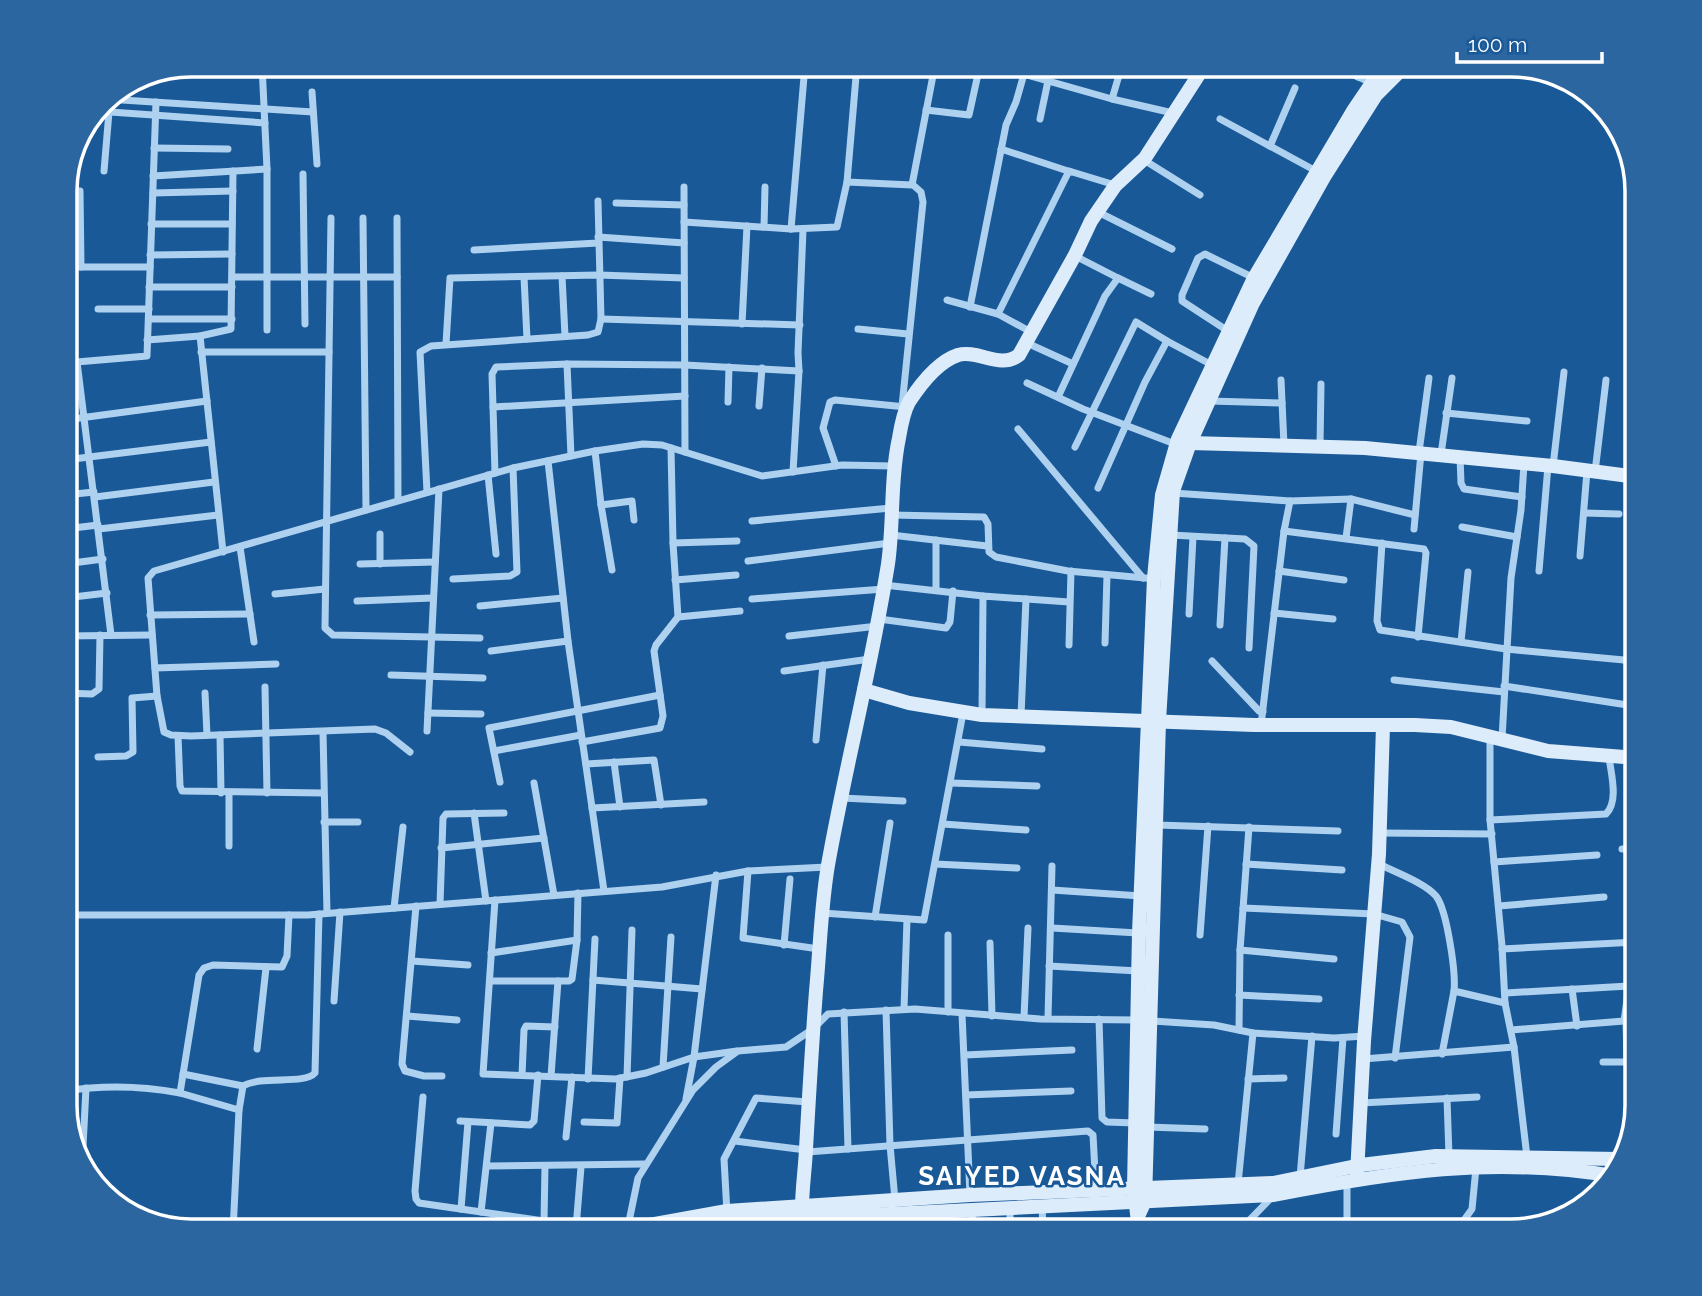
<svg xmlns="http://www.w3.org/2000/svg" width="1702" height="1296" font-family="Raleway,sans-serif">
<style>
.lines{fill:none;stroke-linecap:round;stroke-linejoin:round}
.street{stroke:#aed1f0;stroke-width:7}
.secondary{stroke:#dcecfb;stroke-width:14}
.labels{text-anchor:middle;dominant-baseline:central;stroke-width:5;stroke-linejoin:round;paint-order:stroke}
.district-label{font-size:26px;font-weight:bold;letter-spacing:2px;fill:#fff;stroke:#1a5998}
.rim{fill:none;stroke:#fff;stroke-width:3.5}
</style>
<rect width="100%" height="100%" fill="#1a5998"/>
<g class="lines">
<!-- street -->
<g class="street">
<path d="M262,65L267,169V330"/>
<path d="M857,65L847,182L912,185L935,65"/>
<path d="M992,65L1112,99L1173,113"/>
<path d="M1096,65L1120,73"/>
<path d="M1331,65L1372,83"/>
<path d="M1032,76L1034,65"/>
<path d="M1358,77L1363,65"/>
<path d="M312,92L317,164"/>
<path d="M106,99L313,112"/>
<path d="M1112,99L1122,65"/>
<path d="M926,110L969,115L980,65"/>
<path d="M96,111L265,123"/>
<path d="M1040,119L1048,81"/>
<path d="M1220,119L1316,171"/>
<path d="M1270,146L1295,88"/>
<path d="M154,148L228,149"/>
<path d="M1001,149L1071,172"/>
<path d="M1144,160L1200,195"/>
<path d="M104,171L109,112"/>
<path d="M303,174L305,324"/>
<path d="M153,176L267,169"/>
<path d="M684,187L685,452"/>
<path d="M65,191H80L81,267"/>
<path d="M153,193L233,191"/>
<path d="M616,203L684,205"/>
<path d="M1098,212L1172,249"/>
<path d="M331,218L325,628L333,635L480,638"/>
<path d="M363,218L366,510"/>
<path d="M397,218L398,500"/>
<path d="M684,222L791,229L805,65"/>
<path d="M151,224H232"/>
<path d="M764,227L765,187"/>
<path d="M65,229H79"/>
<path d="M791,229L837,227L847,182"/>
<path d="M598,237L684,243"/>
<path d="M474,250L598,243"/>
<path d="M150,255L232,254"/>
<path d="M65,267H150"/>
<path d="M562,276L565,336"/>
<path d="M232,277H397"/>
<path d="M524,277L527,339"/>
<path d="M1118,278L1151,294"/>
<path d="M149,287H232"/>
<path d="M947,300L998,314L1069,171L1115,185"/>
<path d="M970,307L1006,125L1016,102L1024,74"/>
<path d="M98,309H149"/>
<path d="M998,314L1031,332"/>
<path d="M149,319H232"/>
<path d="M601,319L800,325"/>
<path d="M742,324L747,226"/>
<path d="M858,329L908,334"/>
<path d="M1228,331L1182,301V295L1198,258L1205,254L1254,278"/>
<path d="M200,336L223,552"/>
<path d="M147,340L200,336L231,329L233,171"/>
<path d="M1167,341L1212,365"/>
<path d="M1027,343L1073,364"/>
<path d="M446,344L450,278L599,275L684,278"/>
<path d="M201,352H329"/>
<path d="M77,362L111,635"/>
<path d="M65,363L147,356L156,102"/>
<path d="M567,364L571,456"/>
<path d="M1281,380L1284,445"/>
<path d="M1027,383L1083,409L1175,444"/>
<path d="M1058,397L1105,296L1118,278L1075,256"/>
<path d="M1209,401L1282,403"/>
<path d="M728,402L729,367"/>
<path d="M759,406L762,368"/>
<path d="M902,406L923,202L921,192L912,184"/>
<path d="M493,407L685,396"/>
<path d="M1446,413L1527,421"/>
<path d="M65,420L207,401"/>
<path d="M1018,429L1143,578"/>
<path d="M1320,446L1321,384"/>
<path d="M1075,447L1136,322L1167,341L1145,382L1098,488"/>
<path d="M671,448L673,543L737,541"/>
<path d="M595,451L601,505L632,501L634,520"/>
<path d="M1419,452L1429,378"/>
<path d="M1441,454L1452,378"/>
<path d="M1460,457L1461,483L1464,489L1522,497"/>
<path d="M65,460L211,442"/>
<path d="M548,461L568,641L604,891"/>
<path d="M836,466L823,428L830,402L835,400L906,407"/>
<path d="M1553,466L1564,372"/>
<path d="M793,472L799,371L798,353L803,230"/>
<path d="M1595,472L1606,380"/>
<path d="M495,473L492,374L496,367L567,364L685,365L799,371"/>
<path d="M488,475L496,554"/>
<path d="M1631,477L1636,402"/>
<path d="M427,492L420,352L431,346L588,335L598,332L601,319L598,201"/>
<path d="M1173,493L1290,501L1284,531L1424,549L1426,553L1418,637"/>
<path d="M65,495L94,492"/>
<path d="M95,497L214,482"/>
<path d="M1290,501L1351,499L1415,515"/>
<path d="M601,505L612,570"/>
<path d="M1584,513L1619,514"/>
<path d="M892,515L984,517L988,524L989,552L996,557L1068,571L1156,579"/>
<path d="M752,521L891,508"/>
<path d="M1462,527L1517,537"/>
<path d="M65,529L98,525"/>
<path d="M99,529L218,515"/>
<path d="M1414,529L1421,453"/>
<path d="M891,535L987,546"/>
<path d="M1171,535L1245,539L1254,546L1249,648"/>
<path d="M1346,538L1351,499"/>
<path d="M673,543L678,617L740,611"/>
<path d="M1382,543L1377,621L1380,630L1506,649L1624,660L1627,662L1633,696L1637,758"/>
<path d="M240,547L254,642"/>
<path d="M1580,556L1587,471"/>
<path d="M748,561L890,543"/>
<path d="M65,564L103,559"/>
<path d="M360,564L435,562"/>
<path d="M380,564V534"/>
<path d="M1279,571L1344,580"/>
<path d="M1539,571L1548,466"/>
<path d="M453,579L510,576L517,572L513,468"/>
<path d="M675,580L736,575"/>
<path d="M884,585L983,596"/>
<path d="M936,589V540"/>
<path d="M275,594L325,589"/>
<path d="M65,598L107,593"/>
<path d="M752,599L884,589"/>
<path d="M357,601L432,598"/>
<path d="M480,606L563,598"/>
<path d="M1274,613L1333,619"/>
<path d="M1189,614L1193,537"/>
<path d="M150,615L250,614"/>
<path d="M879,619L946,628L950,622L953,591"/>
<path d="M1220,625L1225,538"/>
<path d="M65,636L152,635"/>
<path d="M789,636L878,626"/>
<path d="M1461,642L1468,572"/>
<path d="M1105,643L1107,575"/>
<path d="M1069,645L1071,571"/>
<path d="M491,651L568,641"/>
<path d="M1212,661L1259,711L1263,712"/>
<path d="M1627,662L1636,653L1637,627"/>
<path d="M155,668L276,664"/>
<path d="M784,671L870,659"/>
<path d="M391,675L483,678"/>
<path d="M1394,680L1504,692"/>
<path d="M1504,686L1634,706"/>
<path d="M265,687L267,793"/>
<path d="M65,693L92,694L99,689L100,635"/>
<path d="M205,693L207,735"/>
<path d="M428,713L481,714"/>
<path d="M982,715L983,596L1069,602"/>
<path d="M1021,716L1026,599"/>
<path d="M1261,725L1284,531"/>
<path d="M65,726H71"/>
<path d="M427,731L439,489"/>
<path d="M323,732L327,913"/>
<path d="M220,735L221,793"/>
<path d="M178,736L180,786L182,791L323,793"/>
<path d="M1490,737V820L1502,946L1505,1003L1514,1047L1527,1157"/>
<path d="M1502,739L1511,578L1521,510L1524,464"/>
<path d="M816,740L823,665"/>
<path d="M582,742L660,728L663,716L654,651L656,645L678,617"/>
<path d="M959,742L1042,749"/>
<path d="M494,751L581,735"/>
<path d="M410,752L386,733L375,729L191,736L171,735L164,732L157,696L148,578L154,571L513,468L595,451L643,444L662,445L762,476L842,465L893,466"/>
<path d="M98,757L126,756L133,752L132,698L157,696"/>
<path d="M65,762H67"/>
<path d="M614,762L620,807"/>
<path d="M586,764L654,760L661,805"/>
<path d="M500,782L489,728L660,695"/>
<path d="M534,783L554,895"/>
<path d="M951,783L1037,786"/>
<path d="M229,793V846"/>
<path d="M842,798L903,801"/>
<path d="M592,808L704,802"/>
<path d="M474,813L486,901"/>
<path d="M1490,820L1606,814C1619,801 1611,774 1609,757"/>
<path d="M324,822H358"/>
<path d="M943,824L1026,830"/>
<path d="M1157,825L1338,831"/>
<path d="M1249,827L1240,950L1334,959"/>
<path d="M1380,833L1492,834"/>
<path d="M441,848L544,838"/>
<path d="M1622,849H1637"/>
<path d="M1494,862L1597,855"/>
<path d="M935,864L1017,868"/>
<path d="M1246,864L1342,870"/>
<path d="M1379,864C1395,872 1425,883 1436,896C1447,910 1456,973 1454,991"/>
<path d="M748,871L743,938L819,949"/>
<path d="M1052,890L1141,896"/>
<path d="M1636,894H1637"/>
<path d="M495,900L483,1074L616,1079L646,1073L694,1057L737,1051"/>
<path d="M440,904L443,818L446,814L504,813"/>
<path d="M416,906L402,1064L405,1071L424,1076H442"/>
<path d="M1499,906L1604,897"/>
<path d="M394,908L403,827"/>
<path d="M1243,908L1374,914L1402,922L1410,937L1395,1058"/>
<path d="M822,913L924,920L963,713"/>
<path d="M65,915H308L662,887L748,871L827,867"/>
<path d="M875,917L890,823"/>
<path d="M1052,928L1138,933"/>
<path d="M1200,935L1208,826"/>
<path d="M990,943L992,1016"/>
<path d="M784,945L790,879"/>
<path d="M1502,949L1637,942"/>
<path d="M491,953L577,940"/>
<path d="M412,961L468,965"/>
<path d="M1049,966L1138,971"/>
<path d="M593,980L702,989"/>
<path d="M490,981H569L572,979L577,940L578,893"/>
<path d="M1572,989L1577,1026"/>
<path d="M1506,993L1629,986"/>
<path d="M1239,995L1319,999"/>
<path d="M334,1001L340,912"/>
<path d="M904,1009L907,919"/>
<path d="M886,1010L890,1145L895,1200"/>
<path d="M844,1012L848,1149"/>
<path d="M948,1012V935"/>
<path d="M962,1014L970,1195"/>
<path d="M407,1016L457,1020"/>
<path d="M1024,1017L1028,928"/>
<path d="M1048,1018L1052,866"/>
<path d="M1626,1018L1627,1062"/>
<path d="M1099,1019L1102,1118L1107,1122L1135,1123"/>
<path d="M1239,1030L1240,950"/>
<path d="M1511,1030L1624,1021L1629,986L1627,942"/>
<path d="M257,1049L266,968"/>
<path d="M1442,1054L1454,991L1505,1003"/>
<path d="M965,1055L1072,1050"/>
<path d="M1363,1059L1514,1047"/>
<path d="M1603,1062H1637"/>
<path d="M663,1067L671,937"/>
<path d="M183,1074L243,1086"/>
<path d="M522,1075L524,1030L526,1026L555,1027"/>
<path d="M551,1076L558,981"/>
<path d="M627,1077L632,930"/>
<path d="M588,1079L595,939"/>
<path d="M1248,1079L1284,1078"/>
<path d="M65,1091C103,1085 142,1086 180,1093"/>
<path d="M966,1095L1071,1091"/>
<path d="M423,1097L415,1191L416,1199L419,1203L544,1221L590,1231"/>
<path d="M1447,1098L1449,1156"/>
<path d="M686,1099L694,1057L716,875"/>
<path d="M1361,1103L1477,1097"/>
<path d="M239,1110L243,1086C262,1075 304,1085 315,1073L319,914"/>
<path d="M460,1121L530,1125L534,1121L538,1075"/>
<path d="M584,1122L617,1123L620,1078"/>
<path d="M1147,1127L1205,1129"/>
<path d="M1336,1134L1343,1038"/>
<path d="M566,1137L572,1077"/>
<path d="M735,1141L806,1150"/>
<path d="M807,1152L1088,1131L1093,1135L1096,1190"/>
<path d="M82,1166L86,1088"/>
<path d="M487,1166L644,1164"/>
<path d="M1300,1177L1312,1036"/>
<path d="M1347,1181V1231"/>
<path d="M1238,1184L1253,1033"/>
<path d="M1042,1205L1043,1231"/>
<path d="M1010,1207V1231"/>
<path d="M461,1209L468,1122"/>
<path d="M972,1209L973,1231"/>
<path d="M937,1211L939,1231"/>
<path d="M481,1212L491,1123"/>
<path d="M913,1213L914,1231"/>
<path d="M544,1221L545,1166"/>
<path d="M576,1228L581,1167"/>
<path d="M233,1231L239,1110L180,1093L199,975L204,968L213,965L282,967L287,956L289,915"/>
<path d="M627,1231L638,1178L693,1090L716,1067L738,1051L786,1047L813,1029L828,1014L915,1009L1040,1019L1137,1020L1214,1025L1253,1033L1334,1038L1365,1036"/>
<path d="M728,1231L724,1159L756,1098L808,1102"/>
<path d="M861,1231V1215"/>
<path d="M1239,1231L1273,1196"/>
<path d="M1372,1231L1462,1223L1472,1209L1476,1168"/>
</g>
<!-- secondary -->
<g class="secondary">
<path d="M1182,441L1190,443L1365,448L1553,466L1637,477"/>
<path d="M864,690L909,703L982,715L1254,725H1415L1451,727L1548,751L1637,758"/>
<path d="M1357,1174L1364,1041L1379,854L1383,726"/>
<path d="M1139,1214L1145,1201L1159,721L1173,491L1190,443L1253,303L1324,177L1376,95L1406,65"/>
<path d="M802,1218C801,1195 805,1172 806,1149C809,1096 812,1044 816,991C820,949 821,906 828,865C846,764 872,665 888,564C894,522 890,480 899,438C901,426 903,413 909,402C920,385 937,362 958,355C978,349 1000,370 1019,355L1075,255L1091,221L1115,186L1145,158L1205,65"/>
<path d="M616,1231L727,1211L970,1195L1273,1183L1361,1165L1436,1156L1619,1159"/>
<path d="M671,1231L727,1222L1274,1195C1392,1172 1493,1156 1613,1176"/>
<path d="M1139,1231L1134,1188L1139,933L1154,578L1162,495L1178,439L1254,278L1353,111L1372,83L1393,65"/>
</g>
</g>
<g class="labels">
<!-- district labels -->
<g class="district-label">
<text x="1022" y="1176">SAIYED VASNA</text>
</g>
</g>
<!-- crop -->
<path d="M0 0H1702V1296H0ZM191 77H1511A114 114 0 0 1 1625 191V1105A114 114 0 0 1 1511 1219H191A114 114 0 0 1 77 1105V191A114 114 0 0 1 191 77Z" fill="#2c66a0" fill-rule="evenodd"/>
<path class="rim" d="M191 77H1511A114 114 0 0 1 1625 191V1105A114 114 0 0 1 1511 1219H191A114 114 0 0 1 77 1105V191A114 114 0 0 1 191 77Z"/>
<!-- scale -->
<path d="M1457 52v10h145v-10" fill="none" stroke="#ffffff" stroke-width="3.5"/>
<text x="1468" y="52" font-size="21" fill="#ffffff" stroke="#1a5998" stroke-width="5" paint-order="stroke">100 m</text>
</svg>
